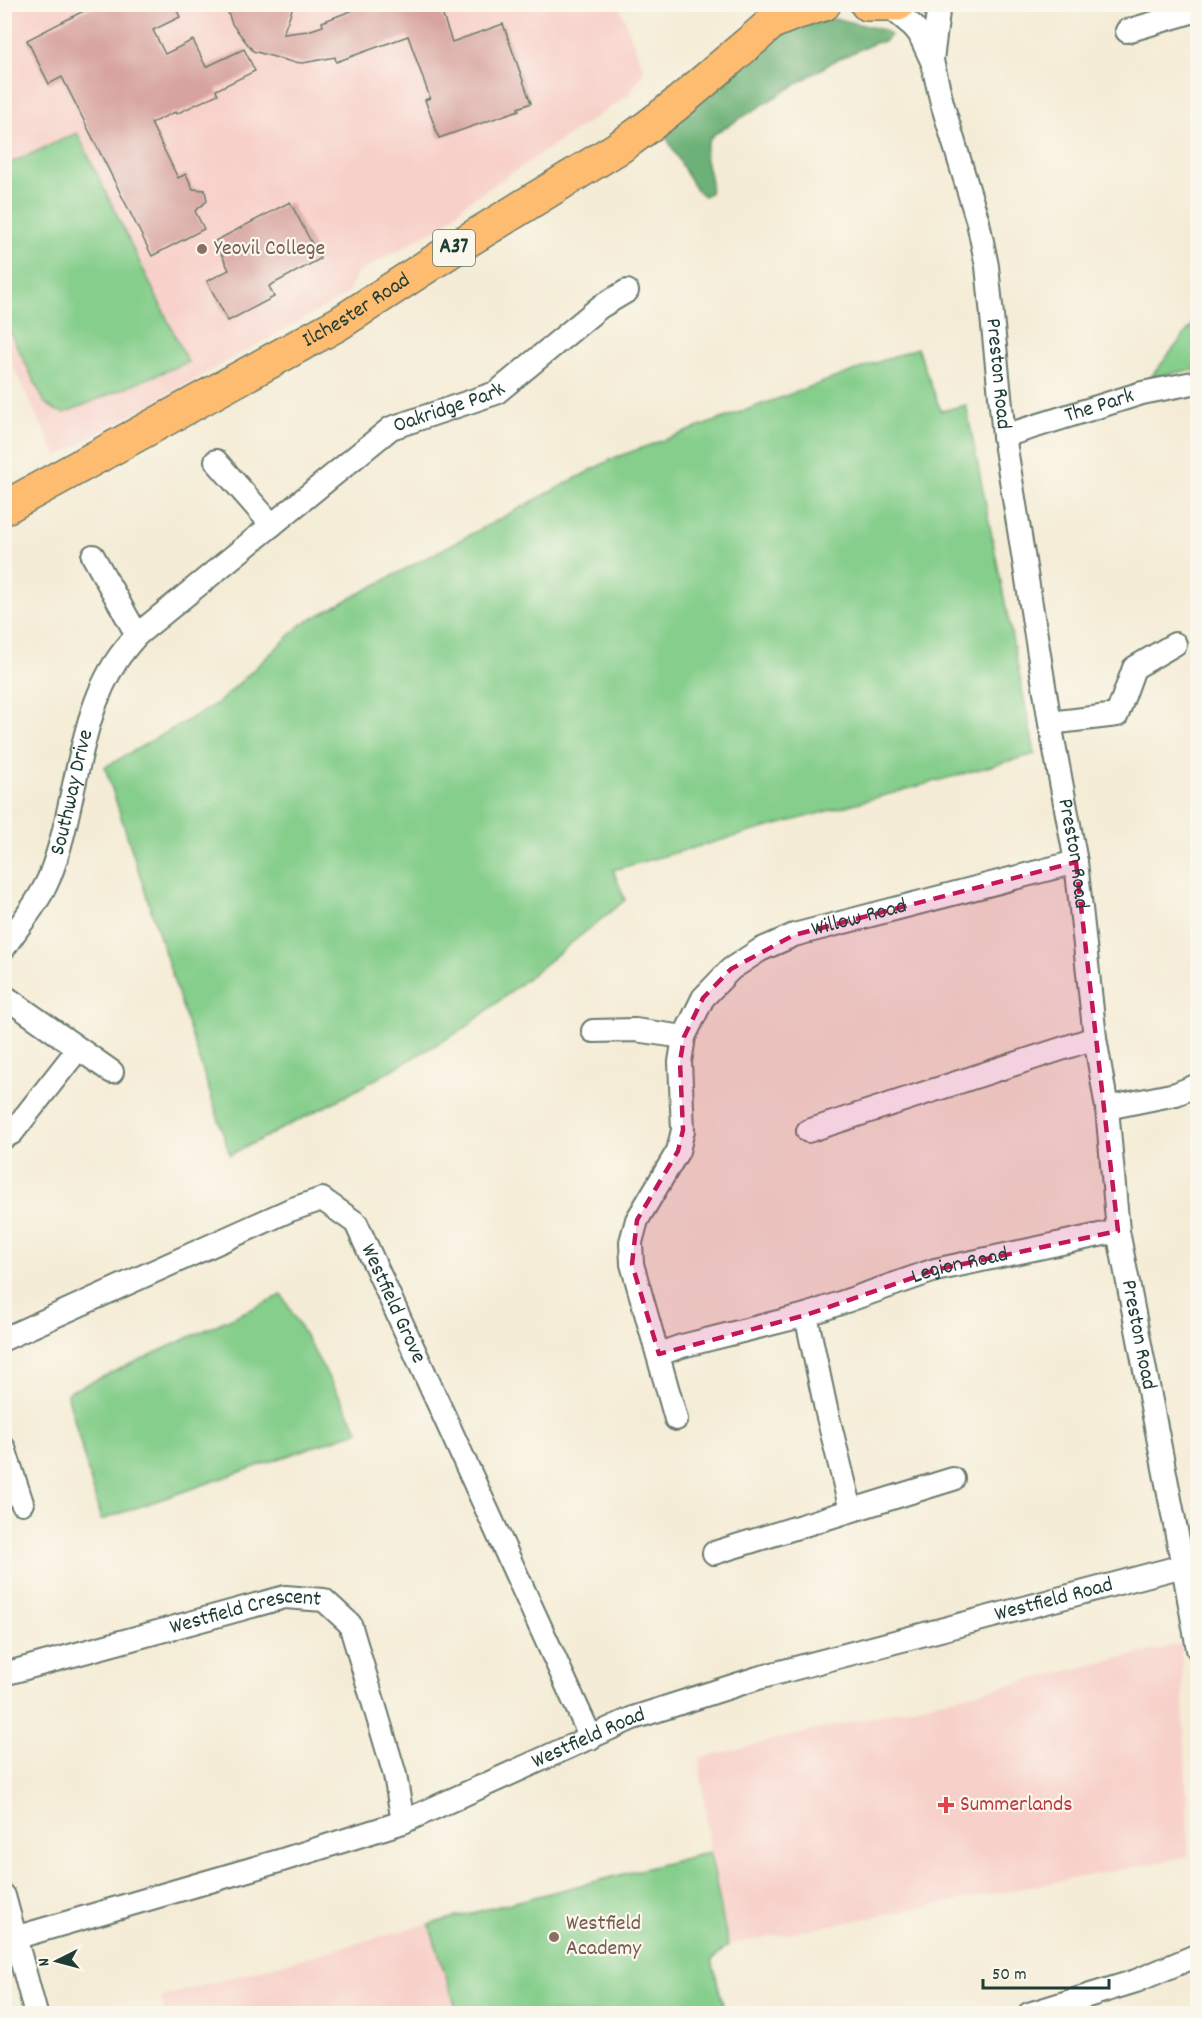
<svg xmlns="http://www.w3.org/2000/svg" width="1202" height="2018" font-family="Dekko,sans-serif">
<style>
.built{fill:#f7d0c9}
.green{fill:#85ce8b;stroke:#528660;stroke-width:1.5}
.forest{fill:#6cb177;stroke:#467756;stroke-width:1.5}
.building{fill:#d7a39e}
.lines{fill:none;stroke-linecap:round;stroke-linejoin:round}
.minor-casing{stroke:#6a7a6d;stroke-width:26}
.highway-casing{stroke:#6a7a6d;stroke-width:36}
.minor{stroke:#fff;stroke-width:22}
.highway{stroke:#febc70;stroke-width:33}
.marked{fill:#c2185b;fill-opacity:0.2;stroke:#c2185b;stroke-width:4.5;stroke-dasharray:12 8;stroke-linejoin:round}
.education-dot{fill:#8d6e63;stroke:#fbf7ec;stroke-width:2}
.health-dot{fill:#e0444e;stroke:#fbf7ec;stroke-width:2}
.labels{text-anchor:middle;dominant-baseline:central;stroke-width:4.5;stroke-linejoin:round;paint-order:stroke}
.shield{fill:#fbf7ec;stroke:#61756b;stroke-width:1.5}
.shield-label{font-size:21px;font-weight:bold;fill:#1f3d34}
.education-label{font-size:22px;fill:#785e54;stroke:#fbf7ec;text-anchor:start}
.street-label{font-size:22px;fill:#1f3d34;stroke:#fbf7ec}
.health-label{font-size:22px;fill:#be3a42;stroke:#fbf7ec;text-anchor:start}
</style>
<rect width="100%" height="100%" fill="#fbf7ec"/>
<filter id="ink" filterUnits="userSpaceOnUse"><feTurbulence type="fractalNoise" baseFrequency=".0167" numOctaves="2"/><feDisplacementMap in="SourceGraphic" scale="12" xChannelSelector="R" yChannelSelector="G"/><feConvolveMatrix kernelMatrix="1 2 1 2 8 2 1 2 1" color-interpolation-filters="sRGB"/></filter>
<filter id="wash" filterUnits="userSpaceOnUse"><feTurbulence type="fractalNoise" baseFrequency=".008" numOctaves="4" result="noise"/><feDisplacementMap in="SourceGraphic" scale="24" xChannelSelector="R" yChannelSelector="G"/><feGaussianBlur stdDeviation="1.35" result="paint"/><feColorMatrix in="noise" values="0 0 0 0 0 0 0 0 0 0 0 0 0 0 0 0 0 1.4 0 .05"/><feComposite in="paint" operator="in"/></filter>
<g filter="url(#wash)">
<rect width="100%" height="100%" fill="#f4ecd6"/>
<!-- built -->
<g class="built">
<path d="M5,5H619L644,71L628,96L465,204L445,224L356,274L349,293L57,457L5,351Z"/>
<path d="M1181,1644L1189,1856L728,1945L712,1960L725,2013L165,2014L161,1997L412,1928L710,1853L699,1758Z"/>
</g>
<!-- green -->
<g class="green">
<path d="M77,133L188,362L64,413L57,411L45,403L5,322L4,166Z"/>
<path d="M1197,319V369L1151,377Z"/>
<path d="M917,348L941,411L966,405L1035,754L613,870L625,900L464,1029L344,1097L230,1155L105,767L218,703L302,624L614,458Z"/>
<path d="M282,1295L359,1431L101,1520L67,1393Z"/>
<path d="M710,1852L728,1945L712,1960L725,2013H458L429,1924Z"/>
</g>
<!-- forest -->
<path class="forest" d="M838,19L884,30L890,35L885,41L875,43L836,60L713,135C695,159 715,167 710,193L704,196L695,189L664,133L779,32L816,20Z"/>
<g id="blocks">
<!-- building -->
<g class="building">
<path d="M97,4H174L180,17L153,30L165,54L193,40L206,67L244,49L255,71L216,90L218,94L176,114L175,112L151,123L178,178L186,174L193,189L205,190L207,201L195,211L204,229L152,256L62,77L49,84L27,40Z"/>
<path d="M225,4H294L283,34L308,31L323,26L322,22L369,4H439L452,42L503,24L531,103L518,108L519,110L439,138L425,100L430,98L408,36L336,62L335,57L303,63L292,62L253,51L232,24Z"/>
<path d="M290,202L320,259L269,286L274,297L228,321L207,281L229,270L215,241Z"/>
</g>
</g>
</g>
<g filter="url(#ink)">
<use href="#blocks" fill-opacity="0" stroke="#6a7a6d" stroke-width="1.5"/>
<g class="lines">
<!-- minor casing -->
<g class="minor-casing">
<g id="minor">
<path id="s1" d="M889,6L913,26L919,33L932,61L942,103L978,222L987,266L1004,436L1050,723L1076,862L1095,1038L1107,1108L1118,1231L1183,1566L1198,1649"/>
<path d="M1127,31L1198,10"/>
<path d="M932,60L939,4"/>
<path id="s2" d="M1004,436L1142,393L1198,382"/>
<path d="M216,461L272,525"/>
<path d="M93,556L137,635"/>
<path d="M1050,723L1117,715L1134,668L1175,644"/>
<path id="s3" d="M4,948C19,925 38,904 49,878C76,811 77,719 117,660C123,651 130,643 137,635L391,428L496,393L600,307L627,291"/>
<path d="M4,996L112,1072"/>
<path d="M593,1031L635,1030L684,1037"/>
<path d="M1107,1108L1176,1094L1198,1085"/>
<path d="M808,1131L1095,1038"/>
<path d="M4,1137L12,1133L78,1049"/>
<path d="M806,1315L826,1409L851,1510"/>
<path id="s4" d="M4,1339L290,1210L322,1199L356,1223L591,1738"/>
<path id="s5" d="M659,1354L682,1346L806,1315L935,1270L1118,1231"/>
<path id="s6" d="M676,1419L632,1264L631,1242L637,1220L678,1151L683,1130L680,1062L684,1037L703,998L731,969L760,950L794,935L1076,862"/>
<path d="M4,1448L22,1503"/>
<path d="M714,1553L953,1479"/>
<path id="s7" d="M4,1674L285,1597L324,1600L350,1624L395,1775L403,1822"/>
<path d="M4,1896L36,2014"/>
<path id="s8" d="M4,1941L279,1861L403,1822L633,1718L758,1678L1183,1566L1196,1565"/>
<path d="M1029,2014L1136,1981L1198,1955"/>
</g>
</g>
<!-- highway casing -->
<g class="highway-casing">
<g id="highway">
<path d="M867,4H898"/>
<path d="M775,21L792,14L824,4"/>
<path id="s9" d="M4,508L338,324L452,250L618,148C658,121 694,90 730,59C750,41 772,26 787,4"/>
</g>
</g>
<!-- minor -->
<use href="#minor" class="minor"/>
<!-- highway -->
<use href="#highway" class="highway"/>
</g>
</g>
<!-- marked area -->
<path class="marked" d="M1076,862L1118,1231L935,1270L806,1315L659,1354L632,1264L637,1220L678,1151L683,1130L680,1062L684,1037L703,998L731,969L794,935Z"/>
<!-- markers -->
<g class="education-dot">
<circle cx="202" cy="249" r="6"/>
<circle cx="554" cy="1937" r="6"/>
</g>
<path class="health-dot" d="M943 1796h6v6h6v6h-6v6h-6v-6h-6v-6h6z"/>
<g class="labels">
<!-- shield labels -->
<rect class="shield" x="433" y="230" width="42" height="36" rx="4.5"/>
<g class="shield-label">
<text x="454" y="248">A37</text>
</g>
<!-- education labels -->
<g class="education-label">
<text x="214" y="249">Yeovil College</text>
<text x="566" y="1924">Westfield<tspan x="566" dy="25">Academy</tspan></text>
</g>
<!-- street labels -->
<g class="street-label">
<text stroke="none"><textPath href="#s9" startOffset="404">Ilchester Road</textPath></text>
<text stroke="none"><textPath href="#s1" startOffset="392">Preston Road</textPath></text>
<text stroke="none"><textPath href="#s2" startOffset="100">The Park</textPath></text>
<text stroke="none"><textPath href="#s3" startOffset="734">Oakridge Park</textPath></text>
<text stroke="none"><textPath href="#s3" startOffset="172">Southway Drive</textPath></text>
<text stroke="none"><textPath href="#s1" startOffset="878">Preston Road</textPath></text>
<text stroke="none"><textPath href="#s6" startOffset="624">Willow Road</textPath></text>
<text stroke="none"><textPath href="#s5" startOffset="314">Legion Road</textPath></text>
<text stroke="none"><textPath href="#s4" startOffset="478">Westfield Grove</textPath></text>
<text stroke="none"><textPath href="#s1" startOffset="1364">Preston Road</textPath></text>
<text stroke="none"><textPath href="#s8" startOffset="1106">Westfield Road</textPath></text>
<text stroke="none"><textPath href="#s7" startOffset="250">Westfield Crescent</textPath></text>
<text stroke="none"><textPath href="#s8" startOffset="620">Westfield Road</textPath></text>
</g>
<!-- health labels -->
<g class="health-label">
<text x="960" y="1805">Summerlands</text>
</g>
</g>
<!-- margin -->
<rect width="1202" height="2018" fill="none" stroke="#fbf7ec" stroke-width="24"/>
<!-- north arrow -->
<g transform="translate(57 1961) rotate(264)" stroke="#fbf7ec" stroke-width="4.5" paint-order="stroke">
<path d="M0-4.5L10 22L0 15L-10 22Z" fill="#1f3d34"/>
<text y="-9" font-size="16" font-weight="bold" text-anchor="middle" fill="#1f3d34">N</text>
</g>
<!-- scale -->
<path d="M983 1979v9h126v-9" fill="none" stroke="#1f3d34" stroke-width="3"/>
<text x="992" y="1979" font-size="18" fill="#1f3d34" stroke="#fbf7ec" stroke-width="4.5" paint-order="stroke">50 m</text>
</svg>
